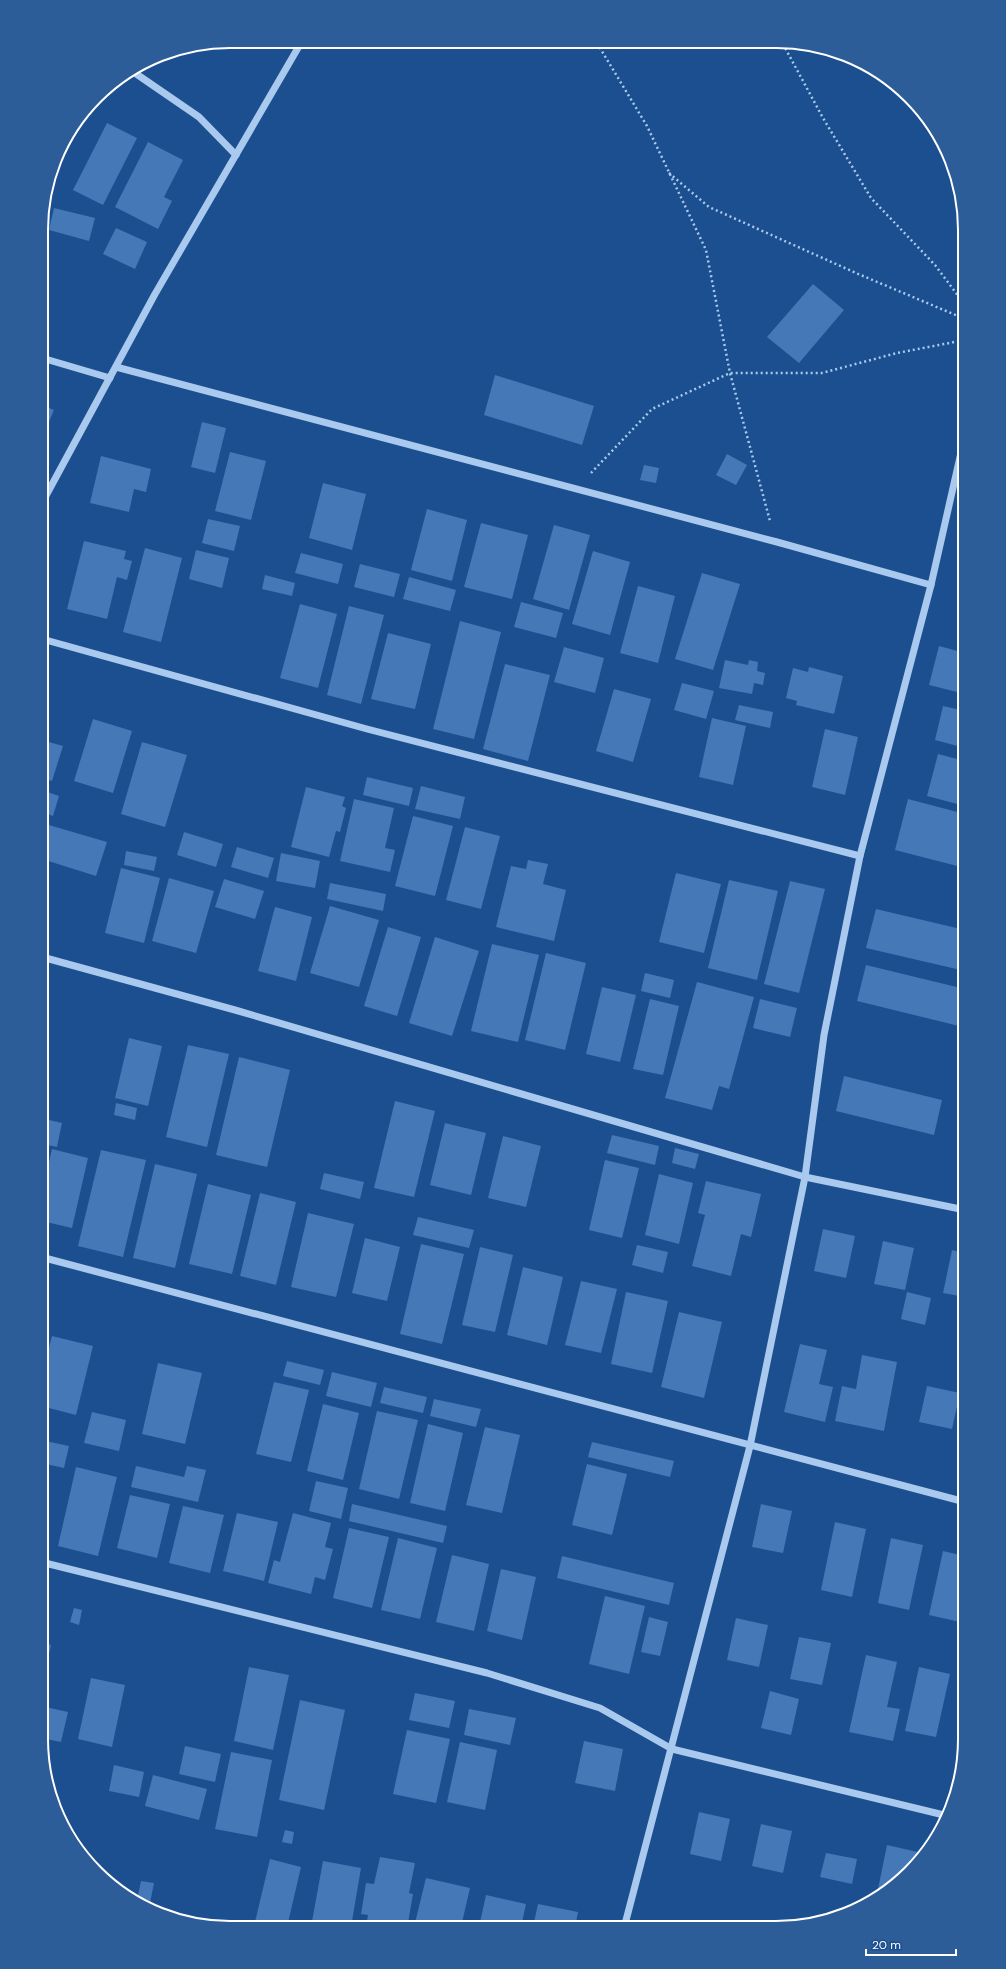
<svg xmlns="http://www.w3.org/2000/svg" width="1006" height="1969" font-family="'DM Sans',sans-serif">
<style>
.building{fill:#4478b7}
.lines{fill:none;stroke-linecap:round;stroke-linejoin:round}
.path{stroke:#a9c9ee;stroke-width:2.5;stroke-dasharray:2 3;stroke-linecap:butt}
.minor{stroke:#a9c9ee;stroke-width:7}
.rim{fill:none;stroke:#fff;stroke-width:2}
</style>
<rect width="100%" height="100%" fill="#1b4f8f"/>
<!-- building -->
<g class="building">
<path d="M184,50L181,55L175,52Z"/>
<path d="M107,123L137,138L103,205L73,190Z"/>
<path d="M148,142L183,160L164,197L172,201L158,229L115,207Z"/>
<path d="M54,208L95,218L89,241L49,230Z"/>
<path d="M116,228L147,242L135,269L103,254Z"/>
<path d="M813,284L844,310L799,363L767,337Z"/>
<path d="M495,375L594,406L582,445L484,415Z"/>
<path d="M42,405L54,410L42,438Z"/>
<path d="M202,422L226,428L215,473L191,467Z"/>
<path d="M230,452L266,461L251,520L215,511Z"/>
<path d="M727,454L747,465L736,485L716,475Z"/>
<path d="M101,456L151,469L146,492L134,489L129,512L90,503Z"/>
<path d="M644,465L659,468L656,483L640,480Z"/>
<path d="M323,483L366,494L352,550L309,538Z"/>
<path d="M427,509L467,520L452,581L411,570Z"/>
<path d="M208,519L240,526L234,551L202,543Z"/>
<path d="M481,523L528,535L512,599L464,587Z"/>
<path d="M554,525L590,535L569,610L533,599Z"/>
<path d="M84,541L126,551L124,559L132,561L127,580L117,577L107,619L67,609Z"/>
<path d="M145,548L182,558L161,642L123,632Z"/>
<path d="M196,550L229,558L222,588L189,579Z"/>
<path d="M593,551L630,562L610,635L572,624Z"/>
<path d="M301,553L343,564L338,584L295,573Z"/>
<path d="M360,564L400,574L394,597L354,587Z"/>
<path d="M702,573L740,584L713,670L675,659Z"/>
<path d="M265,575L295,583L292,596L262,589Z"/>
<path d="M409,577L456,590L450,611L403,599Z"/>
<path d="M638,586L675,596L658,663L620,653Z"/>
<path d="M521,602L563,613L556,638L514,627Z"/>
<path d="M300,604L337,614L318,688L280,678Z"/>
<path d="M349,606L384,615L361,704L327,695Z"/>
<path d="M460,621L501,632L474,739L433,729Z"/>
<path d="M388,633L431,644L415,709L371,699Z"/>
<path d="M939,646L965,653V694L929,685Z"/>
<path d="M564,647L604,658L595,693L554,682Z"/>
<path d="M725,660L748,665L749,660L758,662L757,671L765,673L763,685L754,683L752,694L719,688Z"/>
<path d="M505,664L550,675L528,761L483,749Z"/>
<path d="M809,667L843,676L834,714L796,705L797,701L786,698L793,668L808,672Z"/>
<path d="M682,683L714,691L706,719L674,710Z"/>
<path d="M614,689L651,699L633,762L596,751Z"/>
<path d="M739,705L773,712L770,728L735,720Z"/>
<path d="M943,706L965,711V748L935,740Z"/>
<path d="M712,718L746,726L733,785L699,777Z"/>
<path d="M93,719L132,731L113,793L74,781Z"/>
<path d="M825,729L858,737L845,795L812,787Z"/>
<path d="M42,740L63,746L52,781L42,778Z"/>
<path d="M142,742L187,755L165,827L121,814Z"/>
<path d="M938,754L965,761V806L927,796Z"/>
<path d="M367,777L413,788L409,806L363,795Z"/>
<path d="M421,786L465,797L460,819L415,809Z"/>
<path d="M306,787L345,797L342,806L346,808L340,832L336,831L329,857L291,847Z"/>
<path d="M42,790L59,796L53,816L42,812Z"/>
<path d="M354,799L394,808L385,848L395,850L390,872L340,861Z"/>
<path d="M908,799L965,814V868L895,850Z"/>
<path d="M413,816L453,826L435,896L395,886Z"/>
<path d="M42,823L107,842L96,876L42,859Z"/>
<path d="M465,827L500,836L481,909L446,900Z"/>
<path d="M184,832L223,844L216,867L177,855Z"/>
<path d="M237,847L274,858L268,878L231,867Z"/>
<path d="M126,851L157,857L154,871L124,865Z"/>
<path d="M281,853L320,861L315,888L276,881Z"/>
<path d="M528,860L548,864L543,884L566,890L554,941L496,927L511,866L526,869Z"/>
<path d="M121,868L160,878L144,943L105,933Z"/>
<path d="M676,873L721,884L704,953L659,942Z"/>
<path d="M169,878L214,891L196,953L152,941Z"/>
<path d="M224,879L264,891L255,919L215,907Z"/>
<path d="M729,880L778,891L757,980L708,968Z"/>
<path d="M790,881L825,889L799,993L764,984Z"/>
<path d="M330,883L386,894L383,911L327,899Z"/>
<path d="M330,906L379,920L359,987L310,973Z"/>
<path d="M275,907L312,917L296,981L258,971Z"/>
<path d="M876,909L965,930V971L866,948Z"/>
<path d="M388,927L421,937L397,1016L364,1006Z"/>
<path d="M435,937L479,951L452,1036L409,1023Z"/>
<path d="M492,944L539,955L518,1042L471,1031Z"/>
<path d="M546,953L586,963L565,1050L525,1040Z"/>
<path d="M866,965L965,989V1001L959,1026L857,1001Z"/>
<path d="M645,973L674,980L670,998L641,991Z"/>
<path d="M697,982L754,997L729,1089L719,1086L712,1110L665,1098Z"/>
<path d="M602,987L636,995L620,1062L586,1054Z"/>
<path d="M650,999L679,1006L663,1075L633,1069Z"/>
<path d="M760,999L797,1008L790,1037L753,1028Z"/>
<path d="M129,1038L162,1046L148,1106L115,1098Z"/>
<path d="M188,1045L229,1054L207,1147L166,1137Z"/>
<path d="M239,1057L290,1070L267,1167L216,1155Z"/>
<path d="M844,1076L942,1100L934,1135L836,1111Z"/>
<path d="M395,1101L435,1111L414,1197L374,1188Z"/>
<path d="M116,1103L137,1108L135,1120L114,1115Z"/>
<path d="M45,1119L62,1123L57,1147L42,1144Z"/>
<path d="M445,1123L486,1133L471,1195L430,1185Z"/>
<path d="M612,1135L659,1146L655,1165L607,1153Z"/>
<path d="M964,1135H965V1159L959,1158Z"/>
<path d="M503,1136L541,1146L526,1207L488,1198Z"/>
<path d="M675,1148L699,1154L695,1169L672,1163Z"/>
<path d="M52,1149L88,1158L72,1228L42,1221V1192Z"/>
<path d="M101,1150L146,1160L123,1257L78,1246Z"/>
<path d="M605,1160L639,1168L622,1238L589,1230Z"/>
<path d="M155,1164L197,1174L175,1268L133,1258Z"/>
<path d="M324,1173L364,1182L360,1199L320,1189Z"/>
<path d="M659,1174L693,1183L679,1244L645,1235Z"/>
<path d="M706,1181L761,1194L751,1237L741,1234L731,1276L692,1266L705,1215L698,1213Z"/>
<path d="M208,1184L251,1195L232,1274L189,1264Z"/>
<path d="M260,1193L296,1202L276,1285L240,1276Z"/>
<path d="M308,1213L354,1224L336,1297L291,1287Z"/>
<path d="M418,1217L474,1230L469,1248L413,1235Z"/>
<path d="M823,1229L855,1236L846,1278L814,1271Z"/>
<path d="M365,1238L400,1247L387,1301L352,1293Z"/>
<path d="M883,1241L914,1248L905,1290L874,1284Z"/>
<path d="M421,1244L464,1254L442,1344L400,1334Z"/>
<path d="M637,1245L668,1252L663,1273L632,1265Z"/>
<path d="M480,1247L513,1255L495,1332L462,1325Z"/>
<path d="M952,1250L965,1253V1297L943,1293Z"/>
<path d="M523,1267L563,1277L547,1345L507,1335Z"/>
<path d="M581,1281L617,1289L601,1353L565,1345Z"/>
<path d="M626,1292L668,1301L652,1373L611,1364Z"/>
<path d="M907,1292L931,1298L925,1325L901,1319Z"/>
<path d="M679,1312L722,1322L704,1398L661,1387Z"/>
<path d="M52,1336L93,1346L76,1415L41,1406V1378Z"/>
<path d="M800,1344L827,1350L819,1384L833,1387L825,1422L784,1412Z"/>
<path d="M862,1355L897,1362L884,1431L835,1421L842,1386L856,1389Z"/>
<path d="M287,1361L324,1370L320,1385L283,1376Z"/>
<path d="M158,1363L202,1373L185,1444L142,1434Z"/>
<path d="M332,1372L377,1383L371,1407L326,1396Z"/>
<path d="M274,1382L309,1390L291,1462L256,1454Z"/>
<path d="M927,1386L960,1393L952,1429L919,1422Z"/>
<path d="M384,1387L427,1397L423,1413L380,1403Z"/>
<path d="M434,1399L481,1409L476,1427L430,1416Z"/>
<path d="M323,1404L359,1413L343,1480L307,1471Z"/>
<path d="M377,1411L418,1420L399,1499L359,1489Z"/>
<path d="M92,1412L126,1420L119,1451L84,1443Z"/>
<path d="M964,1423H965V1459L957,1457Z"/>
<path d="M428,1424L463,1433L445,1511L410,1503Z"/>
<path d="M485,1427L520,1435L502,1513L466,1505Z"/>
<path d="M41,1440L69,1446L64,1468L41,1463Z"/>
<path d="M592,1442L674,1461L670,1477L588,1457Z"/>
<path d="M587,1464L627,1474L612,1535L572,1525Z"/>
<path d="M136,1466L184,1477L187,1466L206,1470L198,1502L131,1487Z"/>
<path d="M76,1467L117,1477L98,1556L58,1546Z"/>
<path d="M316,1481L348,1488L341,1519L309,1511Z"/>
<path d="M130,1495L170,1504L157,1558L117,1548Z"/>
<path d="M352,1504L447,1526L443,1543L349,1521Z"/>
<path d="M761,1504L792,1511L783,1553L752,1547Z"/>
<path d="M183,1506L224,1515L210,1573L169,1563Z"/>
<path d="M237,1513L278,1522L264,1581L223,1571Z"/>
<path d="M293,1513L331,1523L325,1547L333,1549L325,1580L315,1577L311,1594L268,1583L274,1560L280,1562Z"/>
<path d="M835,1522L866,1529L852,1597L821,1590Z"/>
<path d="M349,1528L389,1537L372,1608L333,1598Z"/>
<path d="M398,1538L437,1548L420,1619L381,1610Z"/>
<path d="M891,1538L923,1545L909,1610L878,1603Z"/>
<path d="M943,1551L965,1556V1601L960,1622L929,1615Z"/>
<path d="M452,1555L489,1564L474,1631L436,1622Z"/>
<path d="M562,1556L674,1583L669,1605L557,1578Z"/>
<path d="M501,1569L536,1577L522,1640L487,1631Z"/>
<path d="M605,1596L645,1606L629,1674L589,1664Z"/>
<path d="M74,1608L82,1610L79,1625L70,1622Z"/>
<path d="M649,1617L668,1622L660,1656L641,1652Z"/>
<path d="M736,1618L768,1625L759,1667L727,1660Z"/>
<path d="M799,1637L831,1643L822,1685L790,1679Z"/>
<path d="M41,1643L51,1645L47,1662L41,1661Z"/>
<path d="M866,1655L897,1662L887,1707L900,1709L893,1741L849,1732Z"/>
<path d="M249,1667L289,1675L273,1750L234,1741Z"/>
<path d="M919,1667L950,1674L936,1737L905,1731Z"/>
<path d="M91,1678L125,1685L112,1747L78,1739Z"/>
<path d="M770,1691L799,1699L791,1735L761,1728Z"/>
<path d="M415,1693L455,1701L449,1728L409,1720Z"/>
<path d="M300,1700L345,1710L324,1810L279,1800Z"/>
<path d="M41,1706L68,1712L61,1742L41,1738Z"/>
<path d="M469,1709L516,1718L510,1745L464,1735Z"/>
<path d="M964,1717L965,1718V1728L962,1727Z"/>
<path d="M407,1730L450,1739L436,1803L393,1794Z"/>
<path d="M584,1741L623,1749L615,1791L575,1783Z"/>
<path d="M460,1742L497,1750L485,1810L447,1802Z"/>
<path d="M185,1746L221,1754L215,1782L179,1774Z"/>
<path d="M231,1752L272,1760L257,1837L215,1829Z"/>
<path d="M114,1765L144,1772L139,1797L109,1791Z"/>
<path d="M153,1775L207,1789L199,1820L145,1806Z"/>
<path d="M699,1812L730,1819L721,1861L690,1854Z"/>
<path d="M761,1824L792,1831L783,1873L752,1866Z"/>
<path d="M285,1830L294,1832L292,1844L282,1842Z"/>
<path d="M887,1845L922,1853L921,1859L882,1895L877,1894Z"/>
<path d="M826,1853L857,1859L852,1884L820,1877Z"/>
<path d="M380,1857L415,1863L409,1893L413,1894L408,1923L402,1922L401,1927H366L368,1915L361,1914L366,1883L374,1884Z"/>
<path d="M270,1859L301,1867L287,1927H276L255,1922Z"/>
<path d="M323,1861L361,1868L351,1927H311Z"/>
<path d="M426,1878L470,1888L461,1927H414Z"/>
<path d="M141,1881L154,1883L150,1903L137,1900Z"/>
<path d="M486,1895L526,1904L521,1927H479Z"/>
<path d="M538,1904L578,1912L575,1927H533Z"/>
</g>
<g class="lines">
<!-- path -->
<g class="path">
<path d="M597,43L647,126L706,250L730,373L770,521"/>
<path d="M783,44L823,118L871,198L935,265L965,305"/>
<path d="M669,173L709,207L856,273L965,319"/>
<path d="M591,473L652,409L730,373H822L897,353L965,340"/>
</g>
<!-- minor -->
<g class="minor">
<path d="M132,71L199,117L236,155"/>
<path d="M42,358L110,378"/>
<path d="M116,367L777,542L931,585"/>
<path d="M42,503L155,294L302,41"/>
<path d="M42,639L367,729L860,856"/>
<path d="M42,957L235,1010L805,1177L965,1210"/>
<path d="M41,1257L965,1502"/>
<path d="M41,1562L487,1673L600,1708L672,1749L948,1816"/>
<path d="M624,1928L750,1446L805,1177L824,1035L860,856L931,585L965,435"/>
</g>
</g>
<!-- crop -->
<path d="M0 0H1006V1969H0ZM230 48H776A182 182 0 0 1 958 230V1739A182 182 0 0 1 776 1921H230A182 182 0 0 1 48 1739V230A182 182 0 0 1 230 48Z" fill="#2d5d98" fill-rule="evenodd"/>
<path class="rim" d="M230 48H776A182 182 0 0 1 958 230V1739A182 182 0 0 1 776 1921H230A182 182 0 0 1 48 1739V230A182 182 0 0 1 230 48Z"/>
<!-- scale -->
<path d="M866 1949v6h90v-6" fill="none" stroke="#ffffff" stroke-width="2"/>
<text x="872" y="1949" font-size="12" fill="#ffffff" stroke="#1b4f8f" stroke-width="3" paint-order="stroke">20 m</text>
</svg>
